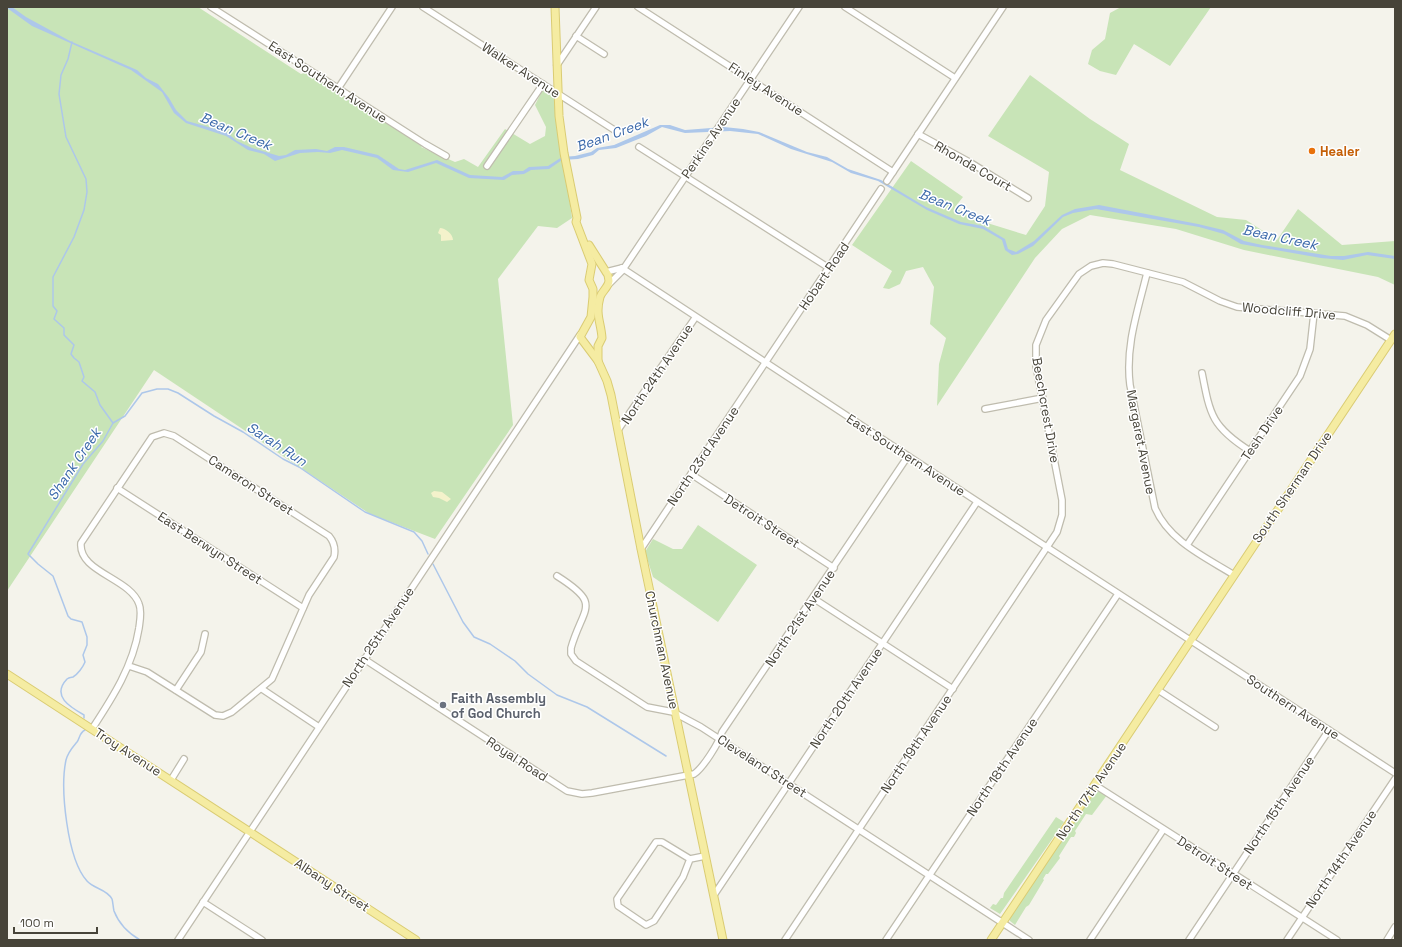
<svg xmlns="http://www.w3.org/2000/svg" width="1402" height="947" font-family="'Space Grotesk',sans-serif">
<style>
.green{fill:#c8e4b7}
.sand{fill:#f4f2cb}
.water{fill:#adc7ea}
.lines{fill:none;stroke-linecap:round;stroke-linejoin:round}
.stream{stroke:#adc7ea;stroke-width:1.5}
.minor-casing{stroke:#bfbcae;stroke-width:8}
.major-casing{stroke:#dacc73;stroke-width:9}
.minor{stroke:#fff;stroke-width:5.5}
.major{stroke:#f5eca2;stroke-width:7}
.food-dot{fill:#e8710a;stroke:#fff;stroke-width:1.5}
.worship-dot{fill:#6b7280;stroke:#fff;stroke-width:1.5}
.labels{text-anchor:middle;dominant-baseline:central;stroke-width:3;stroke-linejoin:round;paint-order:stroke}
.street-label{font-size:13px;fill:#474439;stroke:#fff}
.food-label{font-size:13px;font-weight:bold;fill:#c56008;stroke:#fff;text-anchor:start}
.worship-label{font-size:13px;font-weight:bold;fill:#5b616d;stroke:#fff;text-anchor:start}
.water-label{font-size:14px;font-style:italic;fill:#3b69aa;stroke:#fff}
</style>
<rect width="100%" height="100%" fill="#f4f3eb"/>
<!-- green -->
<g class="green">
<path d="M7,7H198L301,74L307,72L342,92L423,145L421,147L455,162L464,159L478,167L505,129L530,144L545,136L546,127L535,105L543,89L555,96L572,218L557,228L538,226L498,279L513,425L435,539L370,514L154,370L7,591Z"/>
<path d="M1121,7H1211L1170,66L1134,44L1116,75L1100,71L1088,64L1092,50L1105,39L1110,13Z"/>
<path d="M1030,75L1090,119L1129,144L1120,170L1217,217L1246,220L1277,240L1298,209L1342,245L1395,241V285L1378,277L1244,250L1176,229L1090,215L1062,229L1035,258L937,406L939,364L946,338L930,324L934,287L923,267L906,271L900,284L889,289L883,288L892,271L852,245L911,161L963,197L955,207L971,218L1026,235L1045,206L1049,172L988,136Z"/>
<path d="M698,525L757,565L718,622L653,577L645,552L653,539L673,549H682Z"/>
<path d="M1095,791L1103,792L1107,795L1092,815L1086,814L1075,831L1076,833L1074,837H1071L1059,856L1060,858L1048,874H1046L1043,879L1044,880L1029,905L1026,907L1015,925L1010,921V917Z"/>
<path d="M1056,817L1064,822L1000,914L990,908L993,904L996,905L1001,898H1003L1004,893Z"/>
</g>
<!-- sand -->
<g class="sand">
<path d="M440,228C445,228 453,234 453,240L441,241V235L438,233Z"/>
<path d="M434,491L442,492L451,499L447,502L439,498L433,497L431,493Z"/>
</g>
<!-- water -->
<path class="water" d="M12,7L26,17L70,41L137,70L146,78L158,84L169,98L176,110L187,121L226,132L237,141L252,148L279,156L286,155L295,150L316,149L327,151L335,147H344L378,155L399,169L405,170L437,160L470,175L502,177L513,171H523L529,167L548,166L562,157L575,156L591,152L597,148L614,145L660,125H670L685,130L724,127L743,129L759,132L807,152L827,157L848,169L881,180L926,207L961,222L983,226L1005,239L1008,249L1016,252L1034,241L1062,215L1075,209L1099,205L1198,224L1223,230L1244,241L1262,245L1331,256H1344L1368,252L1395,256V259L1367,255L1343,260L1321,258L1241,244L1224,234L1199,227L1096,209L1073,213L1063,217L1033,246L1018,254L1012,255L1005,250L1002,240L983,229L959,224L927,210L878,181L851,173L832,162L791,149L758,134L730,131L685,133L662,127L646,136L616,148L599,150L593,155L578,159L562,160L549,169L531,170L524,174L512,175L504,180L469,178L436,163L408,172L393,170L377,158L342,150L330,153L318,152L300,153L275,161L264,154L248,150L226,136L186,123L174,113L162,92L131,70L32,26L7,8Z"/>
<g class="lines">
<!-- stream -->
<g class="stream">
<path d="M72,42L68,59L61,75L59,94L66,137L86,179L87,192L84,210L74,237L53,277V306L57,311L54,319L64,328V335L74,345L71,354L74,358L79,362L84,377L82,381L95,392L100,405L113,423L103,441L83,464L28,554L38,564L53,576L68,616L71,619L82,622L87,637V645L83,655L85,662C83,667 78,674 73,677C70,678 70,677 67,679C51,696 70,707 84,715V718"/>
<path d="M113,423L125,416L142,393L157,389H168L178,393L214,416L243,432L283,459L299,467L365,512L414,532L422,541L428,554"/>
<path d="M433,564L463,622L474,637L490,644L515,661L528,674L557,695L587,707L666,756"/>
<path d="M85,730C79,733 80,738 77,742C72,748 68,752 66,760C60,788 67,859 87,881C94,889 107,889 112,899C113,902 113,907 114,911C119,924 128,933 140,940"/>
</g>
<!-- minor casing -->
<g class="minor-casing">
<g id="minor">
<path d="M211,7L425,144L446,156"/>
<path d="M423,7L619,133"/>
<path d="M638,7L893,172"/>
<path d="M845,7L955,78"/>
<path d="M576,36L604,54"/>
<path d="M557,65L596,7"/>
<path d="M339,87L392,7"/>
<path d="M918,134L971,163L1028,198"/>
<path d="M639,147L829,268"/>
<path d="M487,166L543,84"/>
<path d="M887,181L1003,7"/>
<path d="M622,268L1039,542L1395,773"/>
<path d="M606,272L622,268"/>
<path d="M1147,273C1138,310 1125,346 1130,385L1155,508C1169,541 1205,557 1234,575"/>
<path d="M609,284L622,271L799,7"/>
<path d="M1202,373C1210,415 1212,427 1250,451"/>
<path d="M985,409L1043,398"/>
<path d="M618,430L695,318"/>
<path d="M691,474L834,568"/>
<path d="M117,488L303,608"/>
<path d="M1187,545L1300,376L1310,349L1314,313"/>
<path d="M641,549L881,189"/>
<path d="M557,576C603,605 583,606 571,648V654L576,661L647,707L673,712L701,727L1029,940"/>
<path d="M813,598L953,689"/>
<path d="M364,659L567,791L582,794L592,793L694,774C703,768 719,743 722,732L908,456"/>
<path d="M262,689L319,727"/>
<path d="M176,690L201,652L205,634"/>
<path d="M1158,690L1215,727"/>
<path d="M92,729C113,697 133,666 139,628C140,620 142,611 139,604C130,578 78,572 81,543L152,437L164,433L174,436L329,536C334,542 336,548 334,557L309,595L272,679L232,712L223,716L215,715L147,672L129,666"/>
<path d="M171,780L184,759"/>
<path d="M1095,785L1337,940"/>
<path d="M690,859L683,877L654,921L646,925L618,906L617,899L656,842H662L690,859L705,856"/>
<path d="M714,895L977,502"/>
<path d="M203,902L262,940"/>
<path d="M178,940L580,335"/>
<path d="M785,940L1057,532L1062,515V500L1036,366V345L1046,320L1079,274L1091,266L1103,263L1113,264L1183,282L1220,301L1237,307L1345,316L1367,325L1391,340"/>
<path d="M886,940L1118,594"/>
<path d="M1090,940L1163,830"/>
<path d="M1189,940L1329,730"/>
<path d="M1287,940L1395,779"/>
<path d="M1387,940L1395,927"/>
</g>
</g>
<!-- major casing -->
<g class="major-casing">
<g id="major">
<path d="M555,7L559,116L564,153L577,218L576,222L592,264L589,280L593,289V297L591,317L580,337L598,361L607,381L611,395L641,549L723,940"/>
<path d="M589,245L608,275L609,281C608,288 602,291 600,297C595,315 601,322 602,338L598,346V361"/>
<path d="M7,674L416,940"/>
<path d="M991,940L1395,334"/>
</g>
</g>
<!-- minor -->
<use href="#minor" class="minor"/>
<!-- major -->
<use href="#major" class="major"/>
</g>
<!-- markers -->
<circle class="food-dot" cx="1312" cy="151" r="4"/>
<circle class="worship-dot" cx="443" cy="705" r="4"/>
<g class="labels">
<!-- street labels -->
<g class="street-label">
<text transform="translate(521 70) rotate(33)">Walker Avenue</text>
<text transform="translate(328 82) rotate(33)">East Southern Avenue</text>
<text transform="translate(766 89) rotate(33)">Finley Avenue</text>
<text transform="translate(711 138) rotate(-56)">Perkins Avenue</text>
<text transform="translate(973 166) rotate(30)">Rhonda Court</text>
<text transform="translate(824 276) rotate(-56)">Hobart Road</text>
<text transform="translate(1289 311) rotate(5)">Woodcliff Drive</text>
<text transform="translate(657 374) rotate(-56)">North 24th Avenue</text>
<text transform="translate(1046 410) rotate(80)">Beechcrest Drive</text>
<text transform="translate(1262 433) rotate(-56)">Tesh Drive</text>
<text transform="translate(1141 442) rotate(79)">Margaret Avenue</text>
<text transform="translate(906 455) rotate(33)">East Southern Avenue</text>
<text transform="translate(703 456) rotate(-56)">North 23rd Avenue</text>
<text transform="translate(251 485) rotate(33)">Cameron Street</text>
<text transform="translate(1292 487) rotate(-56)">South Sherman Drive</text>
<text transform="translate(762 521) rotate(33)">Detroit Street</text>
<text transform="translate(210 548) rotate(33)">East Berwyn Street</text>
<text transform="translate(800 618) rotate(-56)">North 21st Avenue</text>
<text transform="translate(378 637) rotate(-56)">North 25th Avenue</text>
<text transform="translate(662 650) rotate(78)">Churchman Avenue</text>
<text transform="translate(846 698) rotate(-56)">North 20th Avenue</text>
<text transform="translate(1293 707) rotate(33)">Southern Avenue</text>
<text transform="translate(916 744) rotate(-56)">North 19th Avenue</text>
<text transform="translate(128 752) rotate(33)">Troy Avenue</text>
<text transform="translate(517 759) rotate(33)">Royal Road</text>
<text transform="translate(762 766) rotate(33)">Cleveland Street</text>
<text transform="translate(1002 767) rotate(-56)">North 18th Avenue</text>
<text transform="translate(1091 791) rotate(-56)">North 17th Avenue</text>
<text transform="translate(1279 805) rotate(-56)">North 15th Avenue</text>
<text transform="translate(1341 859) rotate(-56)">North 14th Avenue</text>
<text transform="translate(1215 863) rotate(33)">Detroit Street</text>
<text transform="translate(332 885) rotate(33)">Albany Street</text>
</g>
<!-- food labels -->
<g class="food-label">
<text x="1320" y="151">Healer</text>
</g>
<!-- worship labels -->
<g class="worship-label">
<text x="451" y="698">Faith Assembly<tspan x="451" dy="15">of God Church</tspan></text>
</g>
<!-- water labels -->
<g class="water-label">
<text transform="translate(236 131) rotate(23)">Bean Creek</text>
<text transform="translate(612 134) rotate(-20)">Bean Creek</text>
<text transform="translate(955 207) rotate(22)">Bean Creek</text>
<text transform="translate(1280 237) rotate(12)">Bean Creek</text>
<text transform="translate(277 444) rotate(33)">Sarah Run</text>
<text transform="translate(74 464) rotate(-56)">Shank Creek</text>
</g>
</g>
<!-- border -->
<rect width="1402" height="947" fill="none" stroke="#474439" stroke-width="16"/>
<!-- scale -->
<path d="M14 927v6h83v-6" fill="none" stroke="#474439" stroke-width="2"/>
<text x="20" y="927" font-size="12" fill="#474439" stroke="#ffffff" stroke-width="3" paint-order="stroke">100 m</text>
</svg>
